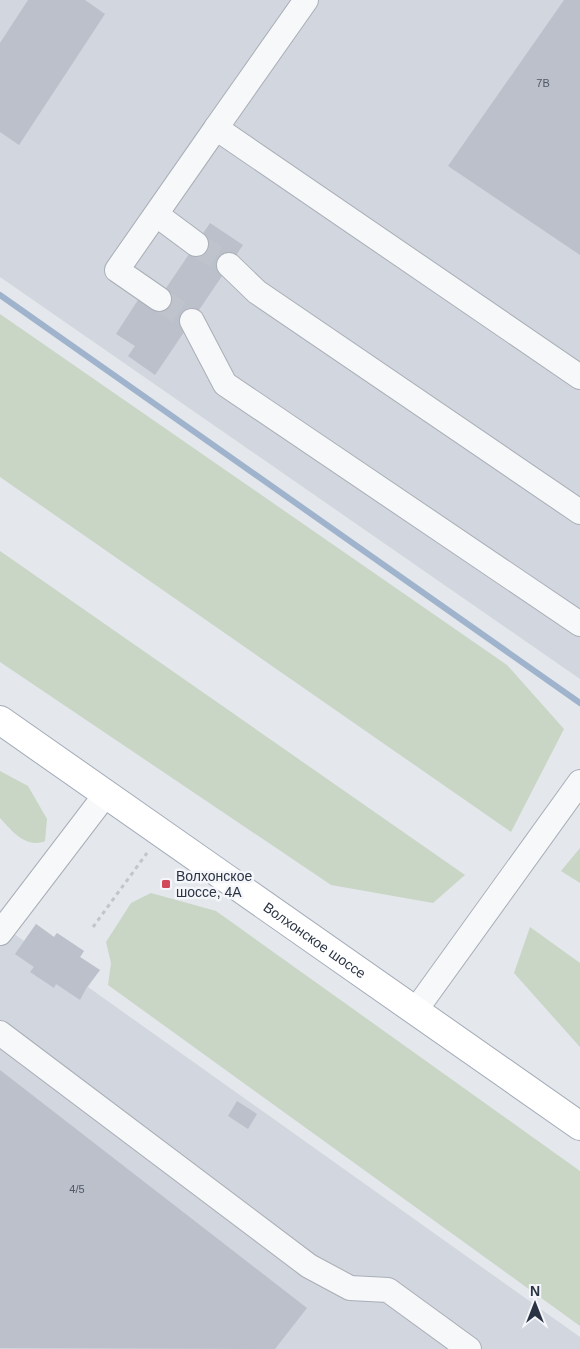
<svg xmlns="http://www.w3.org/2000/svg" width="580" height="1349" font-family="Helvetica,sans-serif">
<style>
.built{fill:#d2d6de}
.green{fill:#c9d6c5}
.lines{fill:none;stroke-linecap:round;stroke-linejoin:round}
.stream{stroke:#9fb4cc;stroke-width:6}
.building{fill:#bbc0ca}
.minor-tunnel{stroke:#bfc3cb;stroke-width:24;stroke-dasharray:24 12;stroke-linecap:butt}
.minor-casing{stroke:#a9aeb7;stroke-width:26}
.major-casing{stroke:#a3abb8;stroke-width:30}
.path{stroke:#c2c5cb;stroke-width:3;stroke-dasharray:4 4;stroke-linecap:butt}
.minor{stroke:#f7f8fa;stroke-width:24}
.major{stroke:#fff;stroke-width:28}
.poi-dot{fill:#d1495b;stroke:#f4f6f9;stroke-width:2}
.labels{text-anchor:middle;dominant-baseline:central;stroke-width:5;stroke-linejoin:round;paint-order:stroke}
.number-label{font-size:11px;fill:#4f5766}
.poi-label{font-size:14px;fill:#2b3445;stroke:#f4f6f9;text-anchor:start}
.street-label{font-size:14px;fill:#2b3445;stroke:#f4f6f9}
</style>
<rect width="100%" height="100%" fill="#e4e7ec"/>
<!-- built -->
<g class="built">
<path d="M0,0H580V679L0,277Z"/>
<path d="M0,924L24,941L36,924L54,937L57,933L84,951L80,957L100,970L88,987L580,1337V1349H0Z"/>
</g>
<!-- green -->
<g class="green">
<path d="M0,314L507,665L564,729L511,832L0,477Z"/>
<path d="M0,551L465,875L433,903L331,885L0,662Z"/>
<path d="M0,771L28,786L47,819L45,841C26,849 12,831 0,818Z"/>
<path d="M580,848V883L561,871Z"/>
<path d="M151,893L216,911L580,1171V1326L108,985L111,963L106,942L131,903Z"/>
<path d="M530,927L580,963V1047L514,973Z"/>
</g>
<g class="lines">
<!-- stream -->
<path class="stream" d="M0,295L580,703"/>
</g>
<!-- building -->
<g class="building">
<path d="M28,0H85L105,14L19,145L0,132V43Z"/>
<path d="M564,0H580V255L448,166Z"/>
<path d="M210,223L243,245L155,375L128,356L135,346L116,334L138,300L152,309Z"/>
<path d="M36,924L54,937L57,933L84,951L80,957L100,970L87,987L80,1000L56,984L54,988L30,972L34,967L15,954Z"/>
<path d="M0,1070L307,1308L275,1349L0,1348Z"/>
<path d="M237,1101L257,1114L248,1129L228,1116Z"/>
</g>
<g class="lines">
<!-- minor-tunnel -->
<g class="minor-tunnel">
<path d="M196,244L229,265"/>
<path d="M159,299L192,321"/>
</g>
<!-- minor casing -->
<g class="minor-casing">
<g id="minor">
<path d="M306,0L216,128L580,377"/>
<path d="M157,215L196,244"/>
<path d="M229,265L257,292L580,512"/>
<path d="M159,299L117,270L216,128"/>
<path d="M192,321L225,384L580,624"/>
<path d="M0,933L106,794"/>
<path d="M415,1011L580,782"/>
<path d="M0,1033L309,1266L350,1288L388,1290L469,1349"/>
</g>
</g>
<!-- major casing -->
<g class="major-casing">
<g id="major">
<path id="s1" d="M0,720L580,1126"/>
</g>
</g>
<!-- path -->
<path class="path" d="M93,927L147,853"/>
<!-- minor -->
<use href="#minor" class="minor"/>
<!-- major -->
<use href="#major" class="major"/>
</g>
<!-- markers -->
<rect class="poi-dot" x="161" y="879" width="10" height="10" rx="2.5"/>
<g class="labels">
<!-- number labels -->
<g class="number-label">
<text x="543" y="83">7В</text>
<text x="77" y="1189">4/5</text>
</g>
<!-- poi labels -->
<g class="poi-label">
<text x="176" y="876">Волхонское<tspan x="176" dy="16">шоссе, 4А</tspan></text>
</g>
<!-- street labels -->
<g class="street-label">
<text stroke="none"><textPath href="#s1" startOffset="384">Волхонское шоссе</textPath></text>
</g>
</g>
<!-- north arrow -->
<g transform="translate(535 1304)" stroke="#f4f6f9" stroke-width="4" paint-order="stroke">
<path d="M0-4L9 19L0 12L-9 19Z" fill="#2b3445"/>
<text y="-8" font-size="14" font-weight="bold" text-anchor="middle" fill="#2b3445">N</text>
</g>
</svg>
